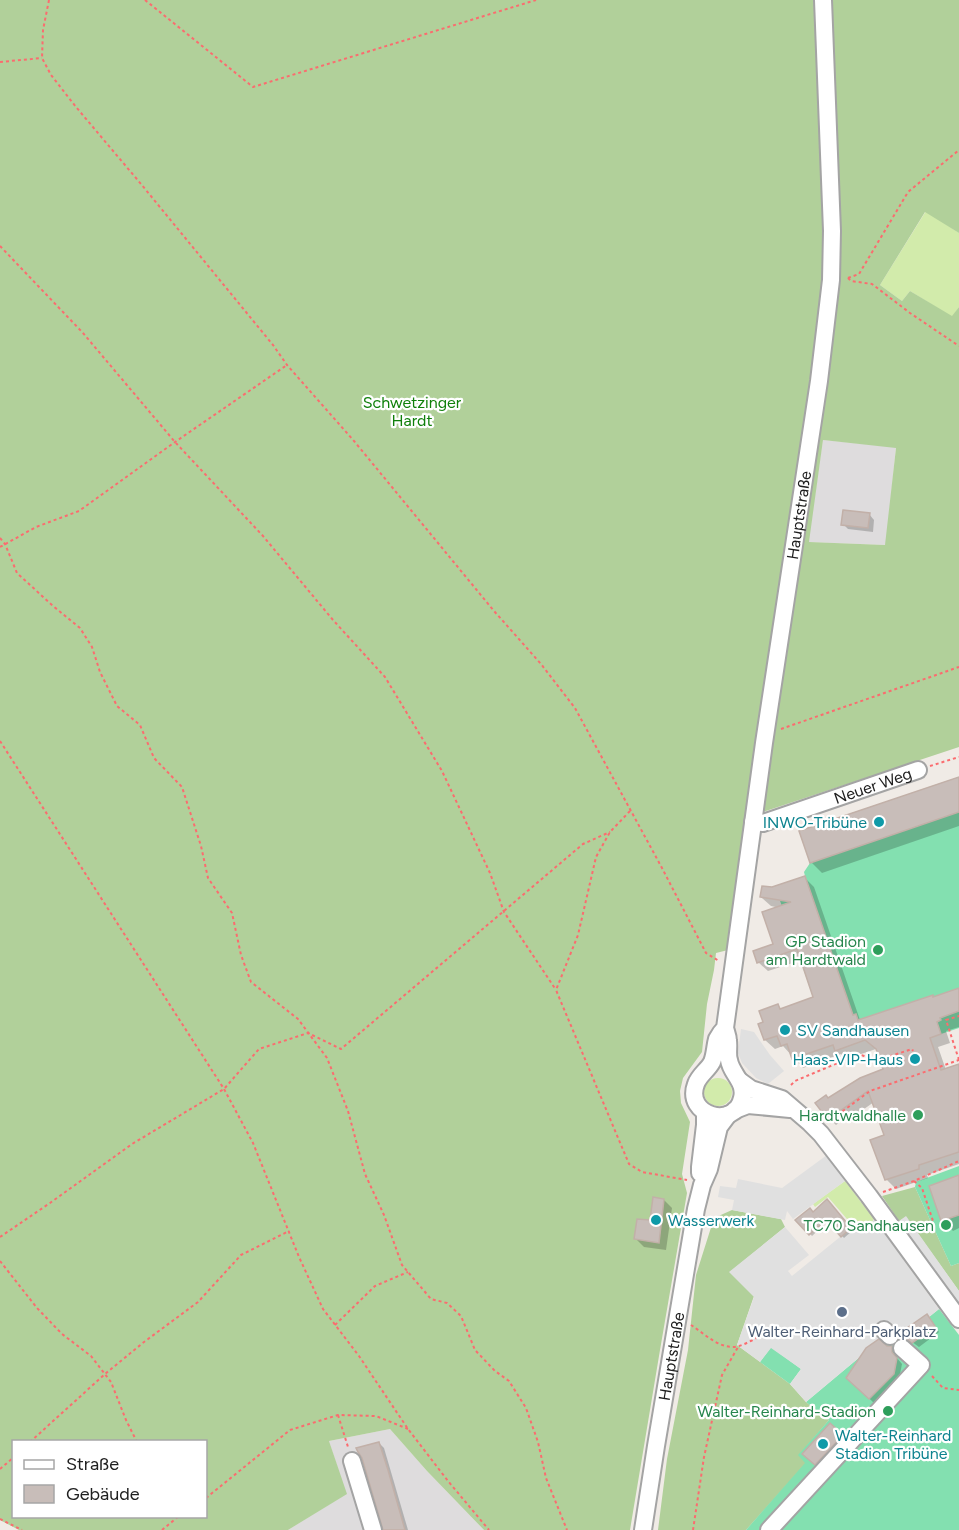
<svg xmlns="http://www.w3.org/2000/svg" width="959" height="1530" font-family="Figtree,sans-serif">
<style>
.residential{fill:#dedcdd}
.grass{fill:#d2ebab}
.forest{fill:#b1d09a;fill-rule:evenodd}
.pitch{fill:#83e0b0}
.parking{fill:#e0e0e0}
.shadow{fill:#0003}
.building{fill:#c8bdb9;stroke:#c2b0a8;stroke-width:1.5}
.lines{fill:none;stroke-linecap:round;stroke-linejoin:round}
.minor-casing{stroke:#a4a4a4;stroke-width:20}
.path{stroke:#fb6c6f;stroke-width:2;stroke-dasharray:3 3;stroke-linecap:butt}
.minor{stroke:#fff;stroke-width:16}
.culture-dot{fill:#0f9aa8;stroke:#fff;stroke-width:2}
.leisure-dot{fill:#2e9e5b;stroke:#fff;stroke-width:2}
.service-dot{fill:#5c6f8a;stroke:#fff;stroke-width:2}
.labels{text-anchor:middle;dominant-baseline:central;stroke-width:4.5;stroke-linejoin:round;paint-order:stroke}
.park-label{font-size:16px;fill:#10800b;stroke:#fff}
.street-label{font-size:16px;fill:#202020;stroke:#fff}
.culture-label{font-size:16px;fill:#0d838f;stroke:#fff;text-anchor:start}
.leisure-label{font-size:16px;fill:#27864d;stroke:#fff;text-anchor:end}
.service-label{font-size:16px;fill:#4e5e75;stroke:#fff}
</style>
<rect width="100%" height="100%" fill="#f0ebe6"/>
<!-- residential -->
<g class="residential">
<path d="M823,440L896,447L886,545L808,542Z"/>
<path d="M390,1429L427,1471L484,1530H288L346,1494L329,1441Z"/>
</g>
<!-- grass -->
<g class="grass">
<path d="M926,211L959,233V307L952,317L910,291L902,301L880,285Z"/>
<circle cx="718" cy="1092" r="14"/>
<path d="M845,1181L874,1219L867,1231L856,1224L853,1226L828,1197L815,1207L813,1204Z"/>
</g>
<!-- forest -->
<g class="forest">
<path d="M0,0H959V233L925,212L880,285L902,301L910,291L952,316L959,307V747L748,817L728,950L716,953L714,970L707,1004L702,1052L683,1078L680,1091L681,1103L690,1122L682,1174L687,1193L660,1350L630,1530H484L427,1471L390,1429L329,1441L347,1494L288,1530H19L0,1520ZM823,440L896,448L885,545L809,542ZM14,1442H206V1516H14Z"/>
<path d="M915,1187L951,1266L959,1263V1291L906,1217L899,1221L882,1196Z"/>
<path d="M732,1210L781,1219L785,1227L730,1272L754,1296L737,1345L790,1384L806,1402L829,1420L799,1455L806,1463L746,1530H658L667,1459L688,1350L696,1275L714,1218Z"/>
</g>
<!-- pitch -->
<g class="pitch">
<path d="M959,777V1028L878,1055L876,1049L865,1040L835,1051L822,1014L819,1015L775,886L805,876L804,872L810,863L799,831Z"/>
<path d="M959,1166V1263L951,1266L915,1187L916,1182Z"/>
<path d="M939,1309L959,1335V1530H746L805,1463L798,1455L829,1420L806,1402L861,1356L866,1348L880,1339L883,1341L898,1330L929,1317Z"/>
<path d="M771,1347L801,1369L790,1384L760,1362Z"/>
</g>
<!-- parking -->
<g class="parking">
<path d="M741,1029L754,1032L770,1055L784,1071L768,1084L756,1078L742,1063L738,1053Z"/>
<path d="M827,1155L845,1181L793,1219L787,1211L785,1220L732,1210L734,1200L718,1197L720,1186L736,1188L738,1179L782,1188Z"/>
<path d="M906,1216L959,1291V1310L895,1224Z"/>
<path d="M874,1219L939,1309L929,1317L901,1333L897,1331L883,1342L879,1339L866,1348L861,1356L806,1402L790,1384L801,1369L771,1348L760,1362L737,1345L754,1297L729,1272L785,1227L809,1255L788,1271L792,1276L856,1224L867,1231Z"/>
</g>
<!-- shadow -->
<g class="shadow">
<path d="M869,514L874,520L873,532L848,529L843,524Z"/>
<path d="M959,778V826L822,873L811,862Z"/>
<path d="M805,878L814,887L860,1020L959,990V1027L946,1031L950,1043L938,1047L946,1070L959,1065V1164L927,1175L928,1178L896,1189L886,1179V1136L874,1102L847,1121L844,1119L836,1125L826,1115L817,1103L828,1100L884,1070L878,1051L876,1049L846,1059L841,1054L803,1068L783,1046L775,1049L765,1040L778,1005L782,1010L815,998L802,960L768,971L758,962L775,945L780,908L771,906L761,897L773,889Z"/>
<path d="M959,1177V1228L953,1231L943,1220L931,1187Z"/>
<path d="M664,1200L672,1208L666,1250L644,1247L636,1239L652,1222Z"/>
<path d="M827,1201L852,1231L844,1238L828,1221L812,1236L798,1220L814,1214Z"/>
<path d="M932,1321L939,1332L919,1347L904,1336V1340L909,1342H907L902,1337Z"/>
<path d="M886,1347L891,1348L896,1353L897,1358L902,1364L899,1379L874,1403L848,1378Z"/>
<path d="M830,1425L846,1441L820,1469L804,1454Z"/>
<path d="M379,1443L384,1448L408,1530H384Z"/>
</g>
<!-- building -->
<g class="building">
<path d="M843,510L870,513L868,528L841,525Z"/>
<path d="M959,777V812L810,863L799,831Z"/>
<path d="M805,876L853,1015L856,1014L858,1020L933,995V997L959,988V1011L940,1018L941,1020L937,1022L941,1034L930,1038L941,1070L959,1064V1152L919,1165V1169L885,1180L870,1140L884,1135L868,1091L837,1113L834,1110L825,1116L815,1103L826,1095L828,1098L860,1078L883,1069L876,1049L865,1040L835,1051L833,1045L792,1059L787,1044L781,1046L777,1036L764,1040L758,1024L763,1022L759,1011L778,1004L780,1009L813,997L797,949L757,963L753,951L773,944L762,912L791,902L760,897L762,886L772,887Z"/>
<path d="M959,1175V1215L941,1221L929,1186Z"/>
<path d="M653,1197L664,1199L659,1243L634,1239L637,1219L650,1220Z"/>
<path d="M827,1199L851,1228L841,1237L826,1220L809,1235L795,1220L810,1208L813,1212Z"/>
<path d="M927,1314L935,1326L912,1343L905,1338H900V1333Z"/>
<path d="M879,1339L887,1346H892V1352L897,1358L894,1374L869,1399L846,1378L866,1348Z"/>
<path d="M830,1423L843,1435L815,1465L802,1454Z"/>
<path d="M379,1442L388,1470L405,1530H383L362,1458L358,1452L356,1448Z"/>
</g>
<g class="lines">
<!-- minor casing -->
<g class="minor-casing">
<g id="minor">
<path id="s1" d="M753,822L763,823L918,770"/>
<path id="s2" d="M725,1028C722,1031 719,1035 717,1039C715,1046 715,1055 712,1062C708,1070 699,1075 696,1084C684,1116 735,1130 742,1098C746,1082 731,1074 729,1060C727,1054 729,1047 728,1041C728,1036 726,1032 725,1028L764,743L819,381L831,280L832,231L823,0"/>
<path d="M740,1081L751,1089L782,1099L810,1123L821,1134L869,1196L959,1319"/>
<path d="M735,1110L748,1105L790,1109"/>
<path d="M700,1173V1167L705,1125V1113"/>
<path d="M884,1330L890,1336"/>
<path d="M352,1461L373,1530"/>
<path id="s3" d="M643,1530L656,1446L696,1209L702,1185L709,1169L719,1127L728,1115"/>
<path d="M769,1530L921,1365L902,1348"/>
</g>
</g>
<!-- path -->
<g class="path">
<path d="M49,0L43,30L42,58L51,75L76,107L141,184L273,345L287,365L354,441L494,611L541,664L575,708L662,868L706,953L719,961"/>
<path d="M145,0L253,87L536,0"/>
<path d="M0,62L42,58"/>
<path d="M0,246L83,333L175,442L263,536L333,620L385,677L442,771L490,873L504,912L556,990"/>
<path d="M848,278L859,274L908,192L959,150"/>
<path d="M848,278L851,281L872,284L910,313L959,346"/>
<path d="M0,538L5,544L17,573L53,606L80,628L92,647L100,672L117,706L140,725L154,758L182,787L201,846L208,878L232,913L241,955L251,982L298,1019L327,1058L348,1111L365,1174L384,1215L402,1265L431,1299L447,1303L461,1316L475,1350L495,1371L509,1381L526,1408L538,1442L546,1478L567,1530"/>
<path d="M0,547L36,527L79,511L175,442L287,365"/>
<path d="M781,729L959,667"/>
<path d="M0,741L224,1089L253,1143L299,1257L323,1309L359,1356L408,1429L448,1481L489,1530"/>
<path d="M930,766L959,757"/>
<path d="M630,811L610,832L596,857L578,935L556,990L629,1164L642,1172L687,1180"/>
<path d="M959,1060L946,1020L959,1016"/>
<path d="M791,1085L795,1081L859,1054L876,1061L912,1049L913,1051"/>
<path d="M828,1122L870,1091L959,1060"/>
<path d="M914,1181L922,1188L933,1221"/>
<path d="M883,1192L914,1181L959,1161"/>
<path d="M0,1237L50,1203L132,1144L224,1089L259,1049L308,1033L341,1049L583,844L610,832"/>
<path d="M0,1261L37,1308L62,1334L91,1356L111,1382L126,1420L137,1442"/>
<path d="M335,1325L375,1286L408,1272"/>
<path d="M691,1325C705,1334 721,1351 739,1346C746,1344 754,1339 761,1336"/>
<path d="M932,1376L943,1388L959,1390"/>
<path d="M338,1415L348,1447"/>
<path d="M30,1442L105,1374L144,1342L198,1302L241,1255L289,1231"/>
<path d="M0,1469L14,1457"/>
<path d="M206,1498L290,1430L338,1415L376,1416L408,1429"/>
<path d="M0,1519L22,1530"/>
<path d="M162,1530L179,1516"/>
<path d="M693,1530L704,1457L722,1375L738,1347"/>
</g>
<!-- minor -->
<use href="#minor" class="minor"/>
</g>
<!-- markers -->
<g class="culture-dot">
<circle cx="879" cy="822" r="6"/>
<circle cx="785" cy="1030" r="6"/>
<circle cx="915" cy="1059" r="6"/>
<circle cx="656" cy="1220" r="6"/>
<circle cx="823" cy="1444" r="6"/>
</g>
<g class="leisure-dot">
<circle cx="878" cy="950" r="6"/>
<circle cx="918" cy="1115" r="6"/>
<circle cx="946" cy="1225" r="6"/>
<circle cx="888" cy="1411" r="6"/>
</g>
<circle class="service-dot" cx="842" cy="1312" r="6"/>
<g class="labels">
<!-- park labels -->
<g class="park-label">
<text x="412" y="402">Schwetzinger<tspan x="412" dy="18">Hardt</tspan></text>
</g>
<!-- street labels -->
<g class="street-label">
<text stroke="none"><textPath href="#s2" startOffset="735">Hauptstraße</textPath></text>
<text stroke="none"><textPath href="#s1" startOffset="126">Neuer Weg</textPath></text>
<text stroke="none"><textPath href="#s3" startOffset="176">Hauptstraße</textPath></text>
</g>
<!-- culture labels -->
<g class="culture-label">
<text x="867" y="822" text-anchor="end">INWO-Tribüne</text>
<text x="797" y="1030">SV Sandhausen</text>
<text x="903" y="1059" text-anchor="end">Haas-VIP-Haus</text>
<text x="668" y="1220">Wasserwerk</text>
<text x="835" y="1435">Walter-Reinhard<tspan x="835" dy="18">Stadion Tribüne</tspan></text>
</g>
<!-- leisure labels -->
<g class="leisure-label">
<text x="866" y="941">GP Stadion<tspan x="866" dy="18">am Hardtwald</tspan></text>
<text x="906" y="1115">Hardtwaldhalle</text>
<text x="934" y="1225">TC70 Sandhausen</text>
<text x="876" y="1411">Walter-Reinhard-Stadion</text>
</g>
<!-- service labels -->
<g class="service-label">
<text x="842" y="1331">Walter-Reinhard-Parkplatz</text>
</g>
</g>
<!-- legend -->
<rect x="12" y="1440" width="195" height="78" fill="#ffffff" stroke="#a6a6a6" stroke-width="1.5"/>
<rect x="24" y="1460" width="30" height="9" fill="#ffffff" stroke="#a6a6a6" stroke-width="1.5"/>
<text x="66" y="1470" font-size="18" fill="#202020">Straße</text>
<rect x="24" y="1485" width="30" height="18" fill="#c8bdb9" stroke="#a6a6a6" stroke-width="1.5"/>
<text x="66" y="1500" font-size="18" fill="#202020">Gebäude</text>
</svg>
